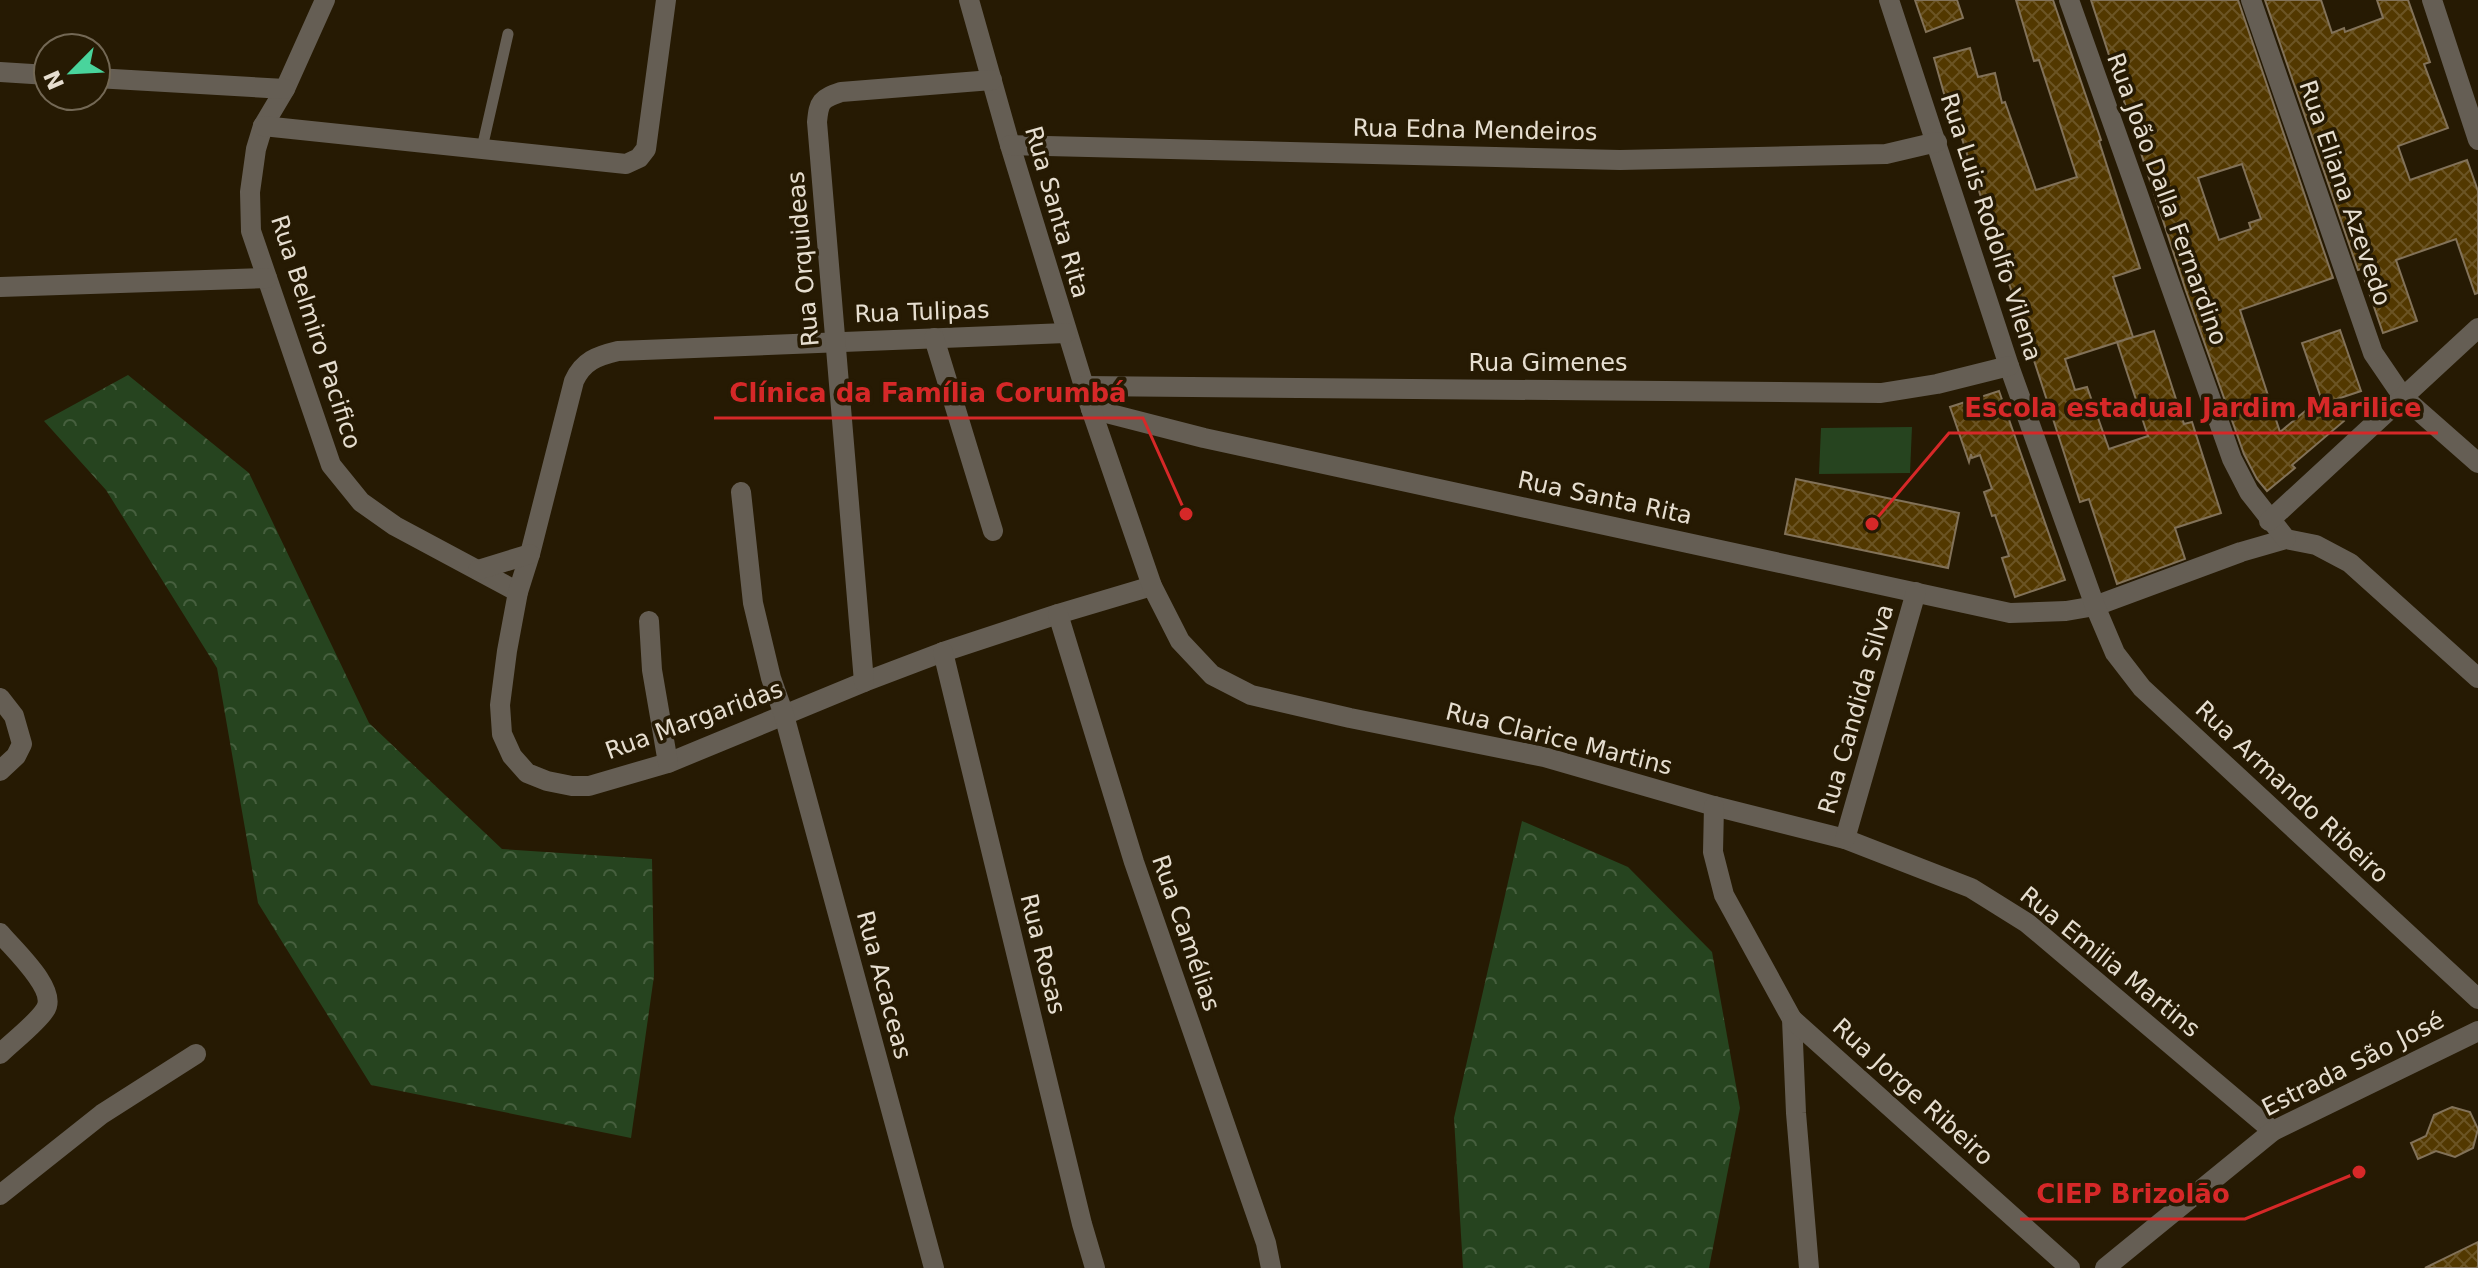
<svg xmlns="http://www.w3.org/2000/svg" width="2478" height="1268" font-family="'DejaVu Sans',sans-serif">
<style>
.forest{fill:url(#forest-crowns)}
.pitch{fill:#26441f}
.building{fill:url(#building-cross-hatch);stroke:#827259;stroke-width:2;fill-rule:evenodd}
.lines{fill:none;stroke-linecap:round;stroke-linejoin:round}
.service{stroke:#655e54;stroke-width:11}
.minor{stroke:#655e54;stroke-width:20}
.labels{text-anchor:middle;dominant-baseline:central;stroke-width:7;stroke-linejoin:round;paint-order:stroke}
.street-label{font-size:24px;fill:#e6ded0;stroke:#261a03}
.leader{fill:none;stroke:#d62828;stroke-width:3}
.callout-dot{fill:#d62828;stroke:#261a03;stroke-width:3}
.callout-label{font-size:26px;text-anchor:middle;font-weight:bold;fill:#d62828;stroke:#261a03;stroke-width:7;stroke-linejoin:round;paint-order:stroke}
</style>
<defs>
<pattern id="forest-crowns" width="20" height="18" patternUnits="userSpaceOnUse" patternTransform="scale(2)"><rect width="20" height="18" fill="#26441f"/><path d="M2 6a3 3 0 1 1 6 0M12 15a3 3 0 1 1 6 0" fill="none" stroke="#465f3e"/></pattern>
<pattern id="building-cross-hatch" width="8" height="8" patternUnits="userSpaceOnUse" patternTransform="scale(2)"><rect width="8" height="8" fill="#523800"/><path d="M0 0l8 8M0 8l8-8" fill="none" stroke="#6b5424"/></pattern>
</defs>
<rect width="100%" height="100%" fill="#261a03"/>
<!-- forest -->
<g class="forest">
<path d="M128,375L249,473L369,723L502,849L652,859L654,976L631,1138L371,1085L258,903L217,668L106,490L44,421Z"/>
<path d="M1522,821L1628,867L1712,952L1740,1108L1709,1268H1463L1454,1118Z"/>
</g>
<!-- pitch -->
<path class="pitch" d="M1912,427L1910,473L1819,474L1821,428Z"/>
<!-- building -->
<g class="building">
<path d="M1915,0H1957L1963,18L1926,32Z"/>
<path d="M2016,0H2053L2101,140L2099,141L2140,268L2113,277L2133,337L2065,359L2075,390L2087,387L2109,449L2148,436L2117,342L2154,331L2184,424L2192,422L2221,513L2175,528L2185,559L2117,584L2089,499L2080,502L1954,114L1950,115L1934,58L1970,48L1978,77L1995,73L2002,103L2005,102L2036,190L2077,177L2039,60L2034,61Z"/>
<path d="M2091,0H2238L2333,278L2240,310L2280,432L2321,398L2302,343L2340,330L2361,391L2328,402L2344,421L2292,465L2295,468L2267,491L2257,479L2244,454L2186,291ZM2242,164L2261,219L2249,223L2251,229L2219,240L2198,178Z"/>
<path d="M2265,0H2321L2332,33L2344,28L2345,32L2383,18L2377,0H2408L2430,62L2424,64L2448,128L2398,146L2410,180L2467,160L2478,191V293L2475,294L2456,239L2396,260L2417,321L2383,333L2361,269L2358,270Z"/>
<path d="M1999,391L2065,580L2015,597L2002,558L2009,556L1995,515L1992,516L1984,492L1992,489L1980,455L1972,458L1971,454L1969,462L1950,407Z"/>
<path d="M1796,479L1959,513L1948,568L1785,534Z"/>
<path d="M2452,1107L2470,1112L2478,1129L2473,1148L2455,1157L2436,1151L2418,1159L2411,1143L2426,1136L2434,1115Z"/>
<path d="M2478,1242V1268H2425Z"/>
</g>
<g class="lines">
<!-- service -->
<path class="service" d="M482,148L508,34"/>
<!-- minor -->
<g class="minor">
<path d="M325,0L285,89L263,126L256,149L250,192L251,231L331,465L361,502L395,526L518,592"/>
<path d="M969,0L1010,145L1091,409L1204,438L2010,613L2066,611L2095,606L2241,552L2286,539L2316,545L2350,563L2478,678"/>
<path d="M1889,0L2009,366L2095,606L2115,653L2142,688L2478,999"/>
<path d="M2069,0L2232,459L2249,492L2286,539"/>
<path d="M2251,0L2373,353L2403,397L2478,463"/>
<path d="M2432,0L2478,140"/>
<path d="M0,72L48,75"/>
<path d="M96,78L285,89"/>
<path d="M263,126L626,164L639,158L646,149L666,0"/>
<path d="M1010,145L1620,160L1886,154L1937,142"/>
<path d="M0,287L267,278"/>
<path d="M1066,333L618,351C597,356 583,361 574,381L530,554L518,592L507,651L500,705L502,734L512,756L527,773L547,781L572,786H589L668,763L864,682L943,652L1058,614L1152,586"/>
<path d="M934,338L993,531"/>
<path d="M1083,386L1881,393L1937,384L2009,366"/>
<path d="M1091,409L1152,586L1180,641L1212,675L1251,695L1350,718L1544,757L1714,806L1845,839L1971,888L2027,923L2273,1131"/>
<path d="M741,492L753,603L771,678L784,715L934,1268"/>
<path d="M2269,521L2478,328"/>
<path d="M478,570L530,554"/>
<path d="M1058,614L1134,862L1266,1243L1271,1268"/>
<path d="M649,621L652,670L668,763"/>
<path d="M943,652L1082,1224L1095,1268"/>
<path d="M864,682L817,122C819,101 821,99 841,92L992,80"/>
<path d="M0,698L14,716L22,744L16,756L0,771"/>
<path d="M1714,806L1713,852L1724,895L1792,1019L1796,1113L1809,1268"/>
<path d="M1845,839L1916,592"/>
<path d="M0,933C13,949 59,990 45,1010C37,1023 12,1042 0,1054"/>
<path d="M1792,1019L2070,1268"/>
<path d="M0,1195L102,1114L196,1054"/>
<path d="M2105,1268L2273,1131L2478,1031"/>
</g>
</g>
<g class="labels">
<!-- street labels -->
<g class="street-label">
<text transform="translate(1475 130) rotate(1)">Rua Edna Mendeiros</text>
<text transform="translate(2345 193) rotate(71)">Rua Eliana Azevedo</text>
<text transform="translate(2167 199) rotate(70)">Rua João Dalla Fernardino</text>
<text transform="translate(1057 212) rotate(74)">Rua Santa Rita</text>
<text transform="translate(1991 227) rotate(72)">Rua Luis Rodolfo Vilena</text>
<text transform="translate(803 259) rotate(-95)">Rua Orquideas</text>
<text transform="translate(922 312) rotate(-2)">Rua Tulipas</text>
<text transform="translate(316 332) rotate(72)">Rua Belmiro Pacifico</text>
<text x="1548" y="363">Rua Gimenes</text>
<text transform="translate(1605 498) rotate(12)">Rua Santa Rita</text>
<text transform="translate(1856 709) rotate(-74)">Rua Candida Silva</text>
<text transform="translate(694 720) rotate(-20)">Rua Margaridas</text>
<text transform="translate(1559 739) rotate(14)">Rua Clarice Martins</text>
<text transform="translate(2292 792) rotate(43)">Rua Armando Ribeiro</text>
<text transform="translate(1186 933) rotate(71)">Rua Camélias</text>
<text transform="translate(1043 954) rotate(76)">Rua Rosas</text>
<text transform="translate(2110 962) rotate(39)">Rua Emilia Martins</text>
<text transform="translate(884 985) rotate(75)">Rua Acaceas</text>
<text transform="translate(2353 1064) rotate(-27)">Estrada São José</text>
<text transform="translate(1913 1092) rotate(42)">Rua Jorge Ribeiro</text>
</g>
</g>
<!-- callouts -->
<path class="leader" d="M1186 514L1143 418H714M1872 524L1949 433H2438M2359 1172L2245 1219H2020"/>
<g class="callout-dot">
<circle cx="1186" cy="514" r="8"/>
<circle cx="1872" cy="524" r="8"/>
<circle cx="2359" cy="1172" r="8"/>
</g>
<g class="callout-label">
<text x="928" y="402">Clínica da Família Corumbá</text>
<text x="2193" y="417">Escola estadual Jardim Marilice</text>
<text x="2133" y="1203">CIEP Brizolão</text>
</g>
<!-- north arrow -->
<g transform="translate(72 72) rotate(246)"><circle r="38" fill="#261a03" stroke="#736855" stroke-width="2"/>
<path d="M0-6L14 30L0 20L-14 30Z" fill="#49d49c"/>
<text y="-12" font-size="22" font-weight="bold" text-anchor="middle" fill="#e6ded0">N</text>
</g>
</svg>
